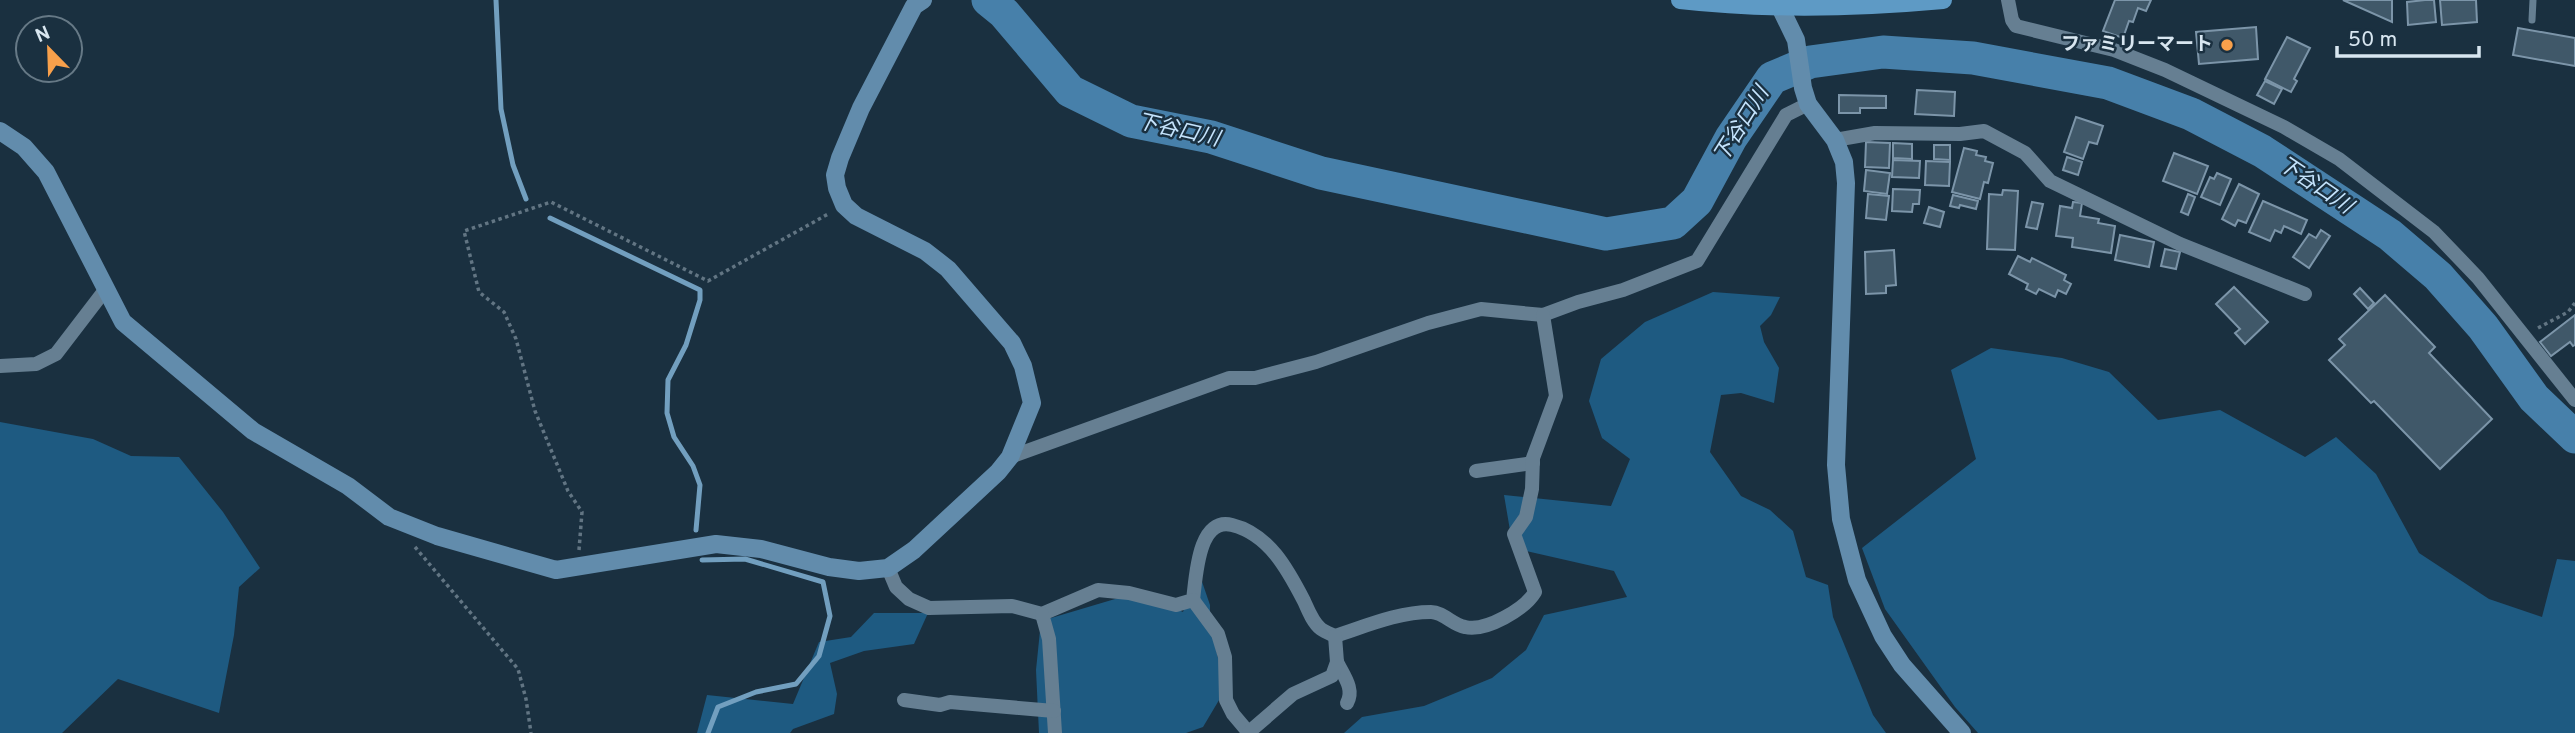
<svg xmlns="http://www.w3.org/2000/svg" width="2575" height="733" font-family="Overpass,'Noto Sans JP',sans-serif">
<style>
.forest{fill:#1e5a81}
.lines{fill:none;stroke-linecap:round;stroke-linejoin:round}
.stream{stroke:#729fbf;stroke-width:5}
.river{stroke:#4780aa;stroke-width:33}
.building{fill:#405869;stroke:#7c95a9;stroke-width:2}
.path{stroke:#627583;stroke-width:3.5;stroke-dasharray:3.5 3.5;stroke-linecap:butt}
.lane{stroke:#667f92;stroke-width:7}
.street{stroke:#667f92;stroke-width:14}
.secondary{stroke:#628cac;stroke-width:18}
.primary{stroke:#5e9ac5;stroke-width:18}
.poi-dot{fill:#f8a04b;stroke:#1a3040;stroke-width:2.5}
.labels{text-anchor:middle;dominant-baseline:central;stroke-width:5;stroke-linejoin:round;paint-order:stroke}
.poi-label{font-size:19px;font-weight:bold;fill:#d8e6f0;stroke:#1a3040;text-anchor:end}
.water-label{font-size:21px;font-style:italic;fill:#c5e4fd;stroke:#1a3040}
</style>
<rect width="100%" height="100%" fill="#1a3040"/>
<!-- forest -->
<g class="forest">
<path d="M1713,292L1780,297L1771,315L1760,326L1764,342L1779,368L1774,403L1741,393L1721,395L1710,452L1741,496L1770,510L1793,531L1806,577L1828,585L1833,617L1873,715L1886,733H1344L1362,717L1424,706L1492,678L1526,650L1544,615L1627,597L1614,571L1513,548L1504,495L1611,506L1630,459L1602,438L1589,401L1601,359L1645,322Z"/>
<path d="M1991,348L2062,358L2109,372L2158,420L2220,410L2305,457L2336,437L2376,474L2419,553L2489,599L2542,617L2557,559L2575,561V733H1978L1955,707L1885,609L1862,548L1976,459L1951,370Z"/>
<path d="M0,422L93,439L131,456L179,457L223,512L260,568L239,587L234,635L219,713L118,679L62,733H0Z"/>
<path d="M1198,570L1210,605V622L1225,690L1203,727L1186,733H1039L1036,670L1041,621L1115,599L1144,595L1183,612Z"/>
<path d="M874,613H928L914,644L864,651L830,663L837,694L834,714L793,729L790,733H697L707,695L793,704L819,642L851,637Z"/>
</g>
<g class="lines">
<!-- stream -->
<g class="stream">
<path d="M496,0L501,109L513,165L526,199"/>
<path d="M550,218L700,290V300L686,345L668,380L667,413L674,437L693,466L700,485L696,530"/>
<path d="M702,560L745,559L823,582L830,616L819,656L796,684L756,692L718,707L708,733"/>
</g>
<!-- river -->
<path class="river" d="M988,0L1004,13L1070,91L1131,121L1211,137L1321,173L1606,234L1673,223L1697,201L1731,138L1772,78L1810,62L1883,52L1973,58L2108,83L2191,114L2262,151L2390,235L2438,276L2483,327L2534,398L2575,437"/>
</g>
<!-- building -->
<g class="building">
<path d="M2115,0H2151L2146,11L2138,8L2133,22L2129,21L2123,38L2103,31Z"/>
<path d="M2343,0H2392V22Z"/>
<path d="M2425,0H2434L2436,22L2408,25L2407,2Z"/>
<path d="M2440,0H2476L2477,22L2442,25Z"/>
<path d="M2256,27L2258,59L2199,64L2196,32Z"/>
<path d="M2518,28L2575,38V66L2513,55Z"/>
<path d="M2287,37L2310,48L2294,79L2297,81L2291,92L2265,79Z"/>
<path d="M2265,81L2282,89L2274,104L2257,95Z"/>
<path d="M1917,90L1955,92L1954,116L1915,114Z"/>
<path d="M1839,95L1886,96V108H1860V113H1839Z"/>
<path d="M2076,117L2103,126L2097,144L2089,142L2083,159L2064,152Z"/>
<path d="M1866,142L1890,143L1889,168L1865,167Z"/>
<path d="M1893,143L1912,144V159L1893,158Z"/>
<path d="M1934,145H1950V160L1934,159Z"/>
<path d="M1964,148L1977,151L1976,155L1986,157L1985,161L1993,163L1988,183L1984,182L1980,199L1952,192Z"/>
<path d="M2174,153L2208,166L2197,194L2163,181Z"/>
<path d="M2067,157L2082,162L2078,175L2063,170Z"/>
<path d="M1893,160L1920,161L1919,178L1892,177Z"/>
<path d="M1926,161L1950,162L1949,186L1925,185Z"/>
<path d="M1866,170L1890,173L1887,194L1864,191Z"/>
<path d="M2217,173L2231,179L2220,205L2201,197L2210,177L2214,179Z"/>
<path d="M2239,184L2259,194L2246,223L2238,220L2235,226L2222,219Z"/>
<path d="M1893,189L1920,190L1919,204H1913L1912,212L1892,211Z"/>
<path d="M2003,190L2018,191L2015,250L1987,249L1989,194L2002,195Z"/>
<path d="M1868,194L1889,196L1886,220L1866,218Z"/>
<path d="M2188,194L2195,197L2188,215L2181,212Z"/>
<path d="M1953,195L1978,201L1976,209L1960,205L1959,208L1950,206Z"/>
<path d="M2263,201L2307,220L2301,234L2284,226L2281,233L2275,230L2270,241L2249,232Z"/>
<path d="M2032,202L2043,204L2037,229L2026,227Z"/>
<path d="M2073,202L2082,203L2080,216L2099,219L2098,223L2115,226L2111,253L2072,247L2073,238L2056,236L2060,206L2072,208Z"/>
<path d="M1929,207L1944,212L1940,227L1924,223Z"/>
<path d="M2321,230L2330,236L2309,268L2293,257L2309,234L2316,238Z"/>
<path d="M2120,235L2154,242L2149,267L2115,260Z"/>
<path d="M2165,249L2180,252L2176,269L2161,266Z"/>
<path d="M1894,250L1896,285L1886,286V293L1866,294L1865,252Z"/>
<path d="M2018,256L2030,262L2032,258L2066,275L2064,280L2071,284L2066,294L2058,290L2055,297L2039,289L2036,294L2026,289L2028,284L2009,274Z"/>
<path d="M2234,287L2268,322L2245,344L2235,333L2240,329L2216,304Z"/>
<path d="M2360,288L2374,303L2368,309L2354,294Z"/>
<path d="M2385,295L2435,347L2429,353L2492,419L2440,469L2374,401L2371,403L2329,360L2345,345L2339,339Z"/>
<path d="M2575,315V345L2573,346L2570,342L2551,356L2540,342Z"/>
</g>
<g class="lines">
<!-- path -->
<g class="path">
<path d="M2538,328L2568,312L2575,303"/>
<path d="M415,547L518,669L526,699L531,733"/>
<path d="M579,550L582,512L568,491L535,411L516,339L504,312L479,292L464,231L551,202L708,281L830,213"/>
</g>
<!-- lane -->
<path class="lane" d="M2532,20L2533,0"/>
<!-- street -->
<g class="street">
<path d="M2008,0L2012,20L2016,26L2114,50L2165,70L2284,127L2339,159L2434,232L2478,278L2575,400"/>
<path d="M1835,140L1875,133L1960,134L1984,131L2025,153L2050,181L2180,244L2305,294"/>
<path d="M0,366L36,364L56,354L105,290"/>
<path d="M1010,457L1229,378H1255L1316,362L1428,323L1481,309L1543,315L1578,302L1623,290L1697,261L1786,115L1808,104"/>
<path d="M1476,471L1533,463"/>
<path d="M888,568L896,587L909,599L929,608L1012,606L1042,614L1098,590L1129,593L1176,605L1193,600C1196,577 1198,516 1232,525C1269,534 1288,570 1304,601C1308,610 1313,623 1321,629C1325,632 1331,634 1335,636C1366,626 1398,612 1431,612C1443,612 1453,625 1465,627C1486,632 1525,609 1535,592L1514,534L1526,517L1532,489L1533,458L1556,396L1543,315"/>
<path d="M1193,600L1218,634L1225,657L1226,700L1233,714L1249,733"/>
<path d="M1042,614L1049,639L1055,733"/>
<path d="M1337,662C1343,675 1355,689 1347,703"/>
<path d="M904,700L940,705L950,702L1054,711"/>
<path d="M1249,732L1293,694L1332,676L1337,662L1335,636"/>
</g>
<!-- secondary -->
<g class="secondary">
<path d="M1780,7L1796,40L1803,88L1808,104L1835,140L1844,162L1846,183L1836,465L1841,519L1857,580L1883,636L1902,665L1962,733"/>
<path d="M0,131L24,147L46,172L123,322L253,431L348,486L389,517L437,536L556,570L716,544L761,549L829,567L859,571L888,568L914,550L998,472L1010,457L1032,403L1023,366L1012,343L948,269L925,251L856,216L844,205L837,188L835,175L840,158L861,108L914,6L923,0"/>
</g>
<!-- primary -->
<path class="primary" d="M1680,0C1768,10 1855,8 1943,0"/>
</g>
<!-- markers -->
<circle class="poi-dot" cx="2227" cy="45" r="7"/>
<g class="labels">
<!-- poi labels -->
<g class="poi-label">
<text x="2213" y="45">ファミリーマート</text>
</g>
<!-- water labels -->
<g class="water-label">
<text transform="translate(1742 125) rotate(-58)">下谷口川</text>
<text transform="translate(1178 131) rotate(13)">下谷口川</text>
<text transform="translate(2315 186) rotate(34)">下谷口川</text>
</g>
</g>
<!-- north arrow -->
<g transform="translate(49 49) rotate(337)"><circle r="33" fill="#1a3040" stroke="#667986" stroke-width="2"/>
<path d="M0-5L12 26L0 18L-12 26Z" fill="#f8a04b"/>
<text y="-10" font-size="19" font-weight="bold" text-anchor="middle" fill="#d8e6f0">N</text>
</g>
<!-- scale -->
<path d="M2337 46v10h142v-10" fill="none" stroke="#d8e6f0" stroke-width="3.5"/>
<text x="2348" y="46" font-size="21" fill="#d8e6f0" stroke="#1a3040" stroke-width="5" paint-order="stroke">50 m</text>
</svg>
